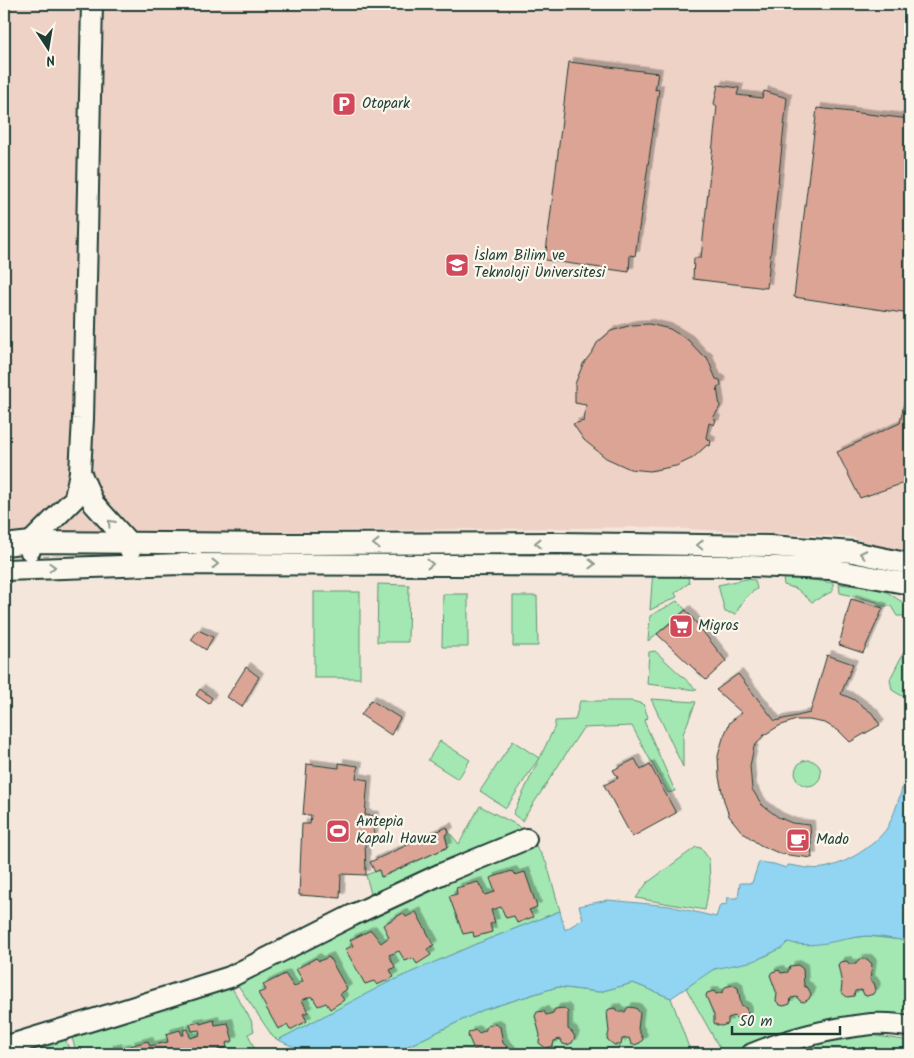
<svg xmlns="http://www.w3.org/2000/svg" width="914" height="1058" font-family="Kalam,sans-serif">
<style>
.built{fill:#eed2c6}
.green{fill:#a3e7b2;stroke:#619273}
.water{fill:#91d5f2;stroke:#6398a6}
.building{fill:#dca495;stroke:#1f3d34;filter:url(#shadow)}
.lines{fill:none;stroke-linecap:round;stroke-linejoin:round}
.minor-casing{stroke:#1f3d34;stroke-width:24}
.minor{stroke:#fbf7ec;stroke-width:20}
.oneway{stroke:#8d9a90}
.labels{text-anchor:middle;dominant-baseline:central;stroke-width:4.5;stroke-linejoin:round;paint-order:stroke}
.poi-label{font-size:15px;fill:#1f3d34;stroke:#fbf7ec;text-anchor:start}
</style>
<defs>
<filter id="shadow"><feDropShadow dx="4.5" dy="-4.5" stdDeviation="0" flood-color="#0004"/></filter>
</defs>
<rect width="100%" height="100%" fill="#f5e6db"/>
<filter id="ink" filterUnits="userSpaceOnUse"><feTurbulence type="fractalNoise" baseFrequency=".02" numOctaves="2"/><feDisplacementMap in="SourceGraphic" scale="10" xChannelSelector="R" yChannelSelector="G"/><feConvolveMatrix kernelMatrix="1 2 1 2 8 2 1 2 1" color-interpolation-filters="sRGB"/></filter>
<g filter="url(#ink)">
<!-- built -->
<path class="built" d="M4,4H910V556L850,537L646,527L4,535Z"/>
<!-- green -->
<g class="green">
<path d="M653,570L687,571L689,583L675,593L677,597L650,610Z"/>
<path d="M793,577L833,583V591L812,602L797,589L784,585L783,578Z"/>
<path d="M746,579L755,580L757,589C746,595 741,603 736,614L725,612L718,585Z"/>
<path d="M378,584L409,585L408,642H377Z"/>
<path d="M839,584L882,589L910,607L905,616H897L891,606H880L877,602L840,593Z"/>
<rect x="314" y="592" width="46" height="86"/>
<path d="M443,594H468V647H442Z"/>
<path d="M513,596H537L538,646H513Z"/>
<path d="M677,601L686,610L648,641L650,616Z"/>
<path d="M910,640V697L902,696L892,690L890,679Z"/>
<path d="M655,651L697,690L647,684L649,652Z"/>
<path d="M651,699L696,702L683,734V767Z"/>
<path d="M580,701H632L643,704L648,717L644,721L675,791L668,793L632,726L583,728L522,821L513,814L555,726V721L575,720Z"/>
<path d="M440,741L470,760L458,779L428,760Z"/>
<path d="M513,741L539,758L506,808L480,791Z"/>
<circle cx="808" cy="773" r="13"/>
<path d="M480,806L517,825L525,834L497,840L371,894L366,875L379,870L382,877L448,847L445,835L449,832L459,844Z"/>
<path d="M535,844L547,864L560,911L476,944L392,981L278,1040L273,1037L235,981L412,893Z"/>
<path d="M696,847L701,848L709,859L710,882L705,910L636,898L647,883Z"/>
<path d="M868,936L910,941V1021L773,1040L738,1054H723L686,988C695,982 705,972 715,969C742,960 766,963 788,941L796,944Z"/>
<path d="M229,983L251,1020L254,1031L248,1034L257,1054H77L71,1035Z"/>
<path d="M633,983L671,998L689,1048L680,1052V1054H401L408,1046L483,1010L557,987L599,992Z"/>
<path d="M864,1034L910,1041V1054H784L799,1048Z"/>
<path d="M64,1036L71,1054H8Z"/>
</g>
<!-- water -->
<path class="water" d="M910,739V941C896,940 881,936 867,936C840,938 815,950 788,942L782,948L754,961L714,969L671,998L633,983L599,992L557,987L483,1010L408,1046L401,1054H310L278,1040L389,982L476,944L560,911L565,930L583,919L579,906L608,900L670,906L716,917L720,905L728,904L727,898H738L740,883H752L759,862L774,864L786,868L788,865C798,866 812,870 823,868C844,865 875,846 887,828C894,816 901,794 904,780C908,763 900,757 910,739Z"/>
<!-- building -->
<g class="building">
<path d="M569,62L658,73L655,90L659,89L635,256L630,255L629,272L545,260Z"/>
<path d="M718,85L739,88L737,95L762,98L764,91L787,98L767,288L693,279L694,258H701L717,106L714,104Z"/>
<path d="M817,108L910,119V314L794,297Z"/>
<path d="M649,324L670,329L688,340L703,356L707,357L716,379L720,380L721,385L717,387L720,407L713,418L716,420L714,425L709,423L706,438L711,441L710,446L707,445L693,458L676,466L650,471L630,469L606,458L584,440L573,424L584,421L586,405L575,403V384L583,364L593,351L597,343L611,331L632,325Z"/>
<path d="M910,374V481L860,498L837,452L900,423Z"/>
<path d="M851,599L883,608L863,653L839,645Z"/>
<path d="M686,610L726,661L706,680L657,634Z"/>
<path d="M198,630L213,637L206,650L191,640Z"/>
<path d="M827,655L853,664L841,694L853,699L872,713L880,725L850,742L839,731L825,723L809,720H796L779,726L764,735L754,747L750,766L752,789L762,805L778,817L792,823L810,825L812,858L781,854L760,845L742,832L729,816L724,801L719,777L718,756L723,738L730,722L742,713L716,690L738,674L775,721L810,713Z"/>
<path d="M246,667L259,677L242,707L227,697Z"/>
<path d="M200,689L212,698L209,704L196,695Z"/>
<path d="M371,700L400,718L391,735L361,715Z"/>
<path d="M635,759L641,770L650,765L676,813L632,837L604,785L618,778L613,770Z"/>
<path d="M339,763L358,766L356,778L368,780L365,815L375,816L373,840L365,838L366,875L341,874L340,898L299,895L302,824H310L311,815H303L307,764L339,768Z"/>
<path d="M447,827L449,832L445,835L448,847L381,877L379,870L375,872L370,862Z"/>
<path d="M512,871L515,875L525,872L537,907L529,910L533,917L517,923L514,916L506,918L501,907L491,910L495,923L490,924L492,932L474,937L473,932L463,934L449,896L457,894L456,888L478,882L485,895L495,892L490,878Z"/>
<path d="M416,912L434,945L427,949L431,955L417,964L413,958L405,961L399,951L389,955L395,967L390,970L394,977L377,985L374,981L365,984L345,949L353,946L350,940L371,930L381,943L389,937L383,925L403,913L406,917Z"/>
<path d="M329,957L347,989L340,994L344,1000L330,1009L326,1003L318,1006L312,996L302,1000L308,1012L303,1014L307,1021L290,1030L287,1025L278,1029L258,993L266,990L263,985L285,974L294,987L303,981L296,969L316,958L319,961Z"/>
<path d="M859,959H867L872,964L870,980L874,983L876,989L873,994L867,996L864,995L862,990L855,991L854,996L847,997L841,992L842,984L838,965L840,962L847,961L849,964H856Z"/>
<path d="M910,964V997L907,993L910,985L909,965Z"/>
<path d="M798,965L803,969L804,986L808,988L811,994L809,999L804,1002L800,1001L797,997L791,998L790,1004L784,1006L780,1005L776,1001L777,994L770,975L772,972L779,970L781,973L788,972L790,966Z"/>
<path d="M733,985L738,988L741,1005L745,1007L748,1012L746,1018L741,1021L738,1020L734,1016L728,1018V1024L721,1026L717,1025L714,1023V1015L706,996L707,993L714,991L716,994L723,992L725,987Z"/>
<path d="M628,1007L636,1008L640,1013L638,1029L643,1039L640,1043L634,1045L631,1044L629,1038L622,1039L621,1045H614L607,1039L609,1032L607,1012L609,1009L616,1008L618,1012H625Z"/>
<path d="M564,1008L568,1012V1029L572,1032L575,1037L572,1043L567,1045L563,1044L560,1039L554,1041L553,1046L546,1048L543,1046L539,1043L540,1035L535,1016L537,1012L544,1011L546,1015L553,1013L555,1009Z"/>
<path d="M214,1020L215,1025L228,1023L233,1041L226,1043L227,1047L218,1049L220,1054H122L120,1049L127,1048L128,1053L132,1052L130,1046L148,1041L150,1046L168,1042L166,1034L180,1030L182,1035H184L183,1030L188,1029L190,1038L200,1035L199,1030L192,1031L190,1024L200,1022V1024Z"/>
<path d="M495,1024L500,1027L503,1043L511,1051L510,1054H476L468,1036L469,1032L476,1030L478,1033L485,1031L487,1026Z"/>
<path d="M117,1048L119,1054H104L109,1053L108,1050Z"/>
</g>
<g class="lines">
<!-- minor casing -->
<g class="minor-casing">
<g id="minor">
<path d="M80,472L94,504L130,544V550"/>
<path d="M4,545L31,542L290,544L559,543L769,546L853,552L910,564"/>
<path d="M30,550L31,542L75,498L80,472L83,419L92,4"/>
<path d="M4,570L181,564L751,566L830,569L910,584"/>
<path d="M4,1047L112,1014L230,977L353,915L441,874L526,839"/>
<path d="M752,1054C789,1039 832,1028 872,1024C884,1023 898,1025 910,1026"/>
</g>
</g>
<!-- minor -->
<use href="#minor" class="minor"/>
</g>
<!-- one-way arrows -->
<defs><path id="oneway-chevron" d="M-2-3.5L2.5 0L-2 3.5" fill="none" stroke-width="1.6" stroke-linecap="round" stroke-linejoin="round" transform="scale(1.25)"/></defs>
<g class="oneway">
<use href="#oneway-chevron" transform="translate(111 523) rotate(-132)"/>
<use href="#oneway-chevron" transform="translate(538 543) rotate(180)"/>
<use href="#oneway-chevron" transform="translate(376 544) rotate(180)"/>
<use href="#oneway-chevron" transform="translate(700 545) rotate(-179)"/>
<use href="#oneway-chevron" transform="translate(863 554) rotate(-168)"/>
<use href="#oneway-chevron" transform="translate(215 564)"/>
<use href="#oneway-chevron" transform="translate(430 564)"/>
<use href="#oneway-chevron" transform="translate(592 564)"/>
<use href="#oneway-chevron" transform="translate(52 567) rotate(-2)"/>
</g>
</g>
<!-- icons -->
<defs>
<g id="parking-square" transform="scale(1.25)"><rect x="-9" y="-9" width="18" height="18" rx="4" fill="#d1495b" stroke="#fbf7ec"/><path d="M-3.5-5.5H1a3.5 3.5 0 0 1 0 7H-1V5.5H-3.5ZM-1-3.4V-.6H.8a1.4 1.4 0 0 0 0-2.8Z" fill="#fff"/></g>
<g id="university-square" transform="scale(1.25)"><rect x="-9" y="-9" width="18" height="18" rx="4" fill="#d1495b" stroke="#fbf7ec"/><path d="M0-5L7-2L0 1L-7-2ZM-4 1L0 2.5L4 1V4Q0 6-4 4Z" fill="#fff"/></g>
<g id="supermarket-square" transform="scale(1.25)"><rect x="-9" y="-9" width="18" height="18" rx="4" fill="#d1495b" stroke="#fbf7ec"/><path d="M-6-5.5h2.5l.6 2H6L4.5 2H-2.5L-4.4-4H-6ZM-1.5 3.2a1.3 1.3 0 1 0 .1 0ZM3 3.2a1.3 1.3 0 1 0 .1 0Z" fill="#fff"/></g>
<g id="stadium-square" transform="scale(1.25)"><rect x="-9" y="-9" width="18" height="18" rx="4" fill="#d1495b" stroke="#fbf7ec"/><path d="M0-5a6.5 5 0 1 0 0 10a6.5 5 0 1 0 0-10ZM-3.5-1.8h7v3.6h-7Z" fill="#fff"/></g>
<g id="cafe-square" transform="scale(1.25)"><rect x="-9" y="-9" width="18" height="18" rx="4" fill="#d1495b" stroke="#fbf7ec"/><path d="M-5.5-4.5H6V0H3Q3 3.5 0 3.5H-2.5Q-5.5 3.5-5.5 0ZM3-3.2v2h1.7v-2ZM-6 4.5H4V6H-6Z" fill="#fff"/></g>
</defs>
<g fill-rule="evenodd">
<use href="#parking-square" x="344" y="104"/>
<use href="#university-square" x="457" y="265"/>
<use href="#supermarket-square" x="681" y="626"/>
<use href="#stadium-square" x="338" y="831"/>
<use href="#cafe-square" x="798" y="840"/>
</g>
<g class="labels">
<!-- poi labels -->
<g class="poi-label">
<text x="362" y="104">Otopark</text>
<text x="474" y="256">İslam Bilim ve<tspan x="474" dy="17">Teknoloji Üniversitesi</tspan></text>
<text x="698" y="626">Migros</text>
<text x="356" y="822">Antepia<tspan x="356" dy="17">Kapalı Havuz</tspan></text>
<text x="816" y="840">Mado</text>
</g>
</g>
<!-- margin -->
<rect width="914" height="1058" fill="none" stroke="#fbf7ec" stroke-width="20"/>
<rect x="10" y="10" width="894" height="1038" fill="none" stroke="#1f3d34" stroke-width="2" filter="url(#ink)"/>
<!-- north arrow -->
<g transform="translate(48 48) rotate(168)" stroke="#fbf7ec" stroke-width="4" paint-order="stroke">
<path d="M0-4L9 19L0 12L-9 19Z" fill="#1f3d34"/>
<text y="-8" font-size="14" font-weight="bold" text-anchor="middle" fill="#1f3d34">N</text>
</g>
<!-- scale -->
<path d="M732 1026v8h108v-8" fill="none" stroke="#1f3d34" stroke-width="2.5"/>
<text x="739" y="1026" font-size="15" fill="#1f3d34" stroke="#fbf7ec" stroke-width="4" paint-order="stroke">50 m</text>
</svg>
